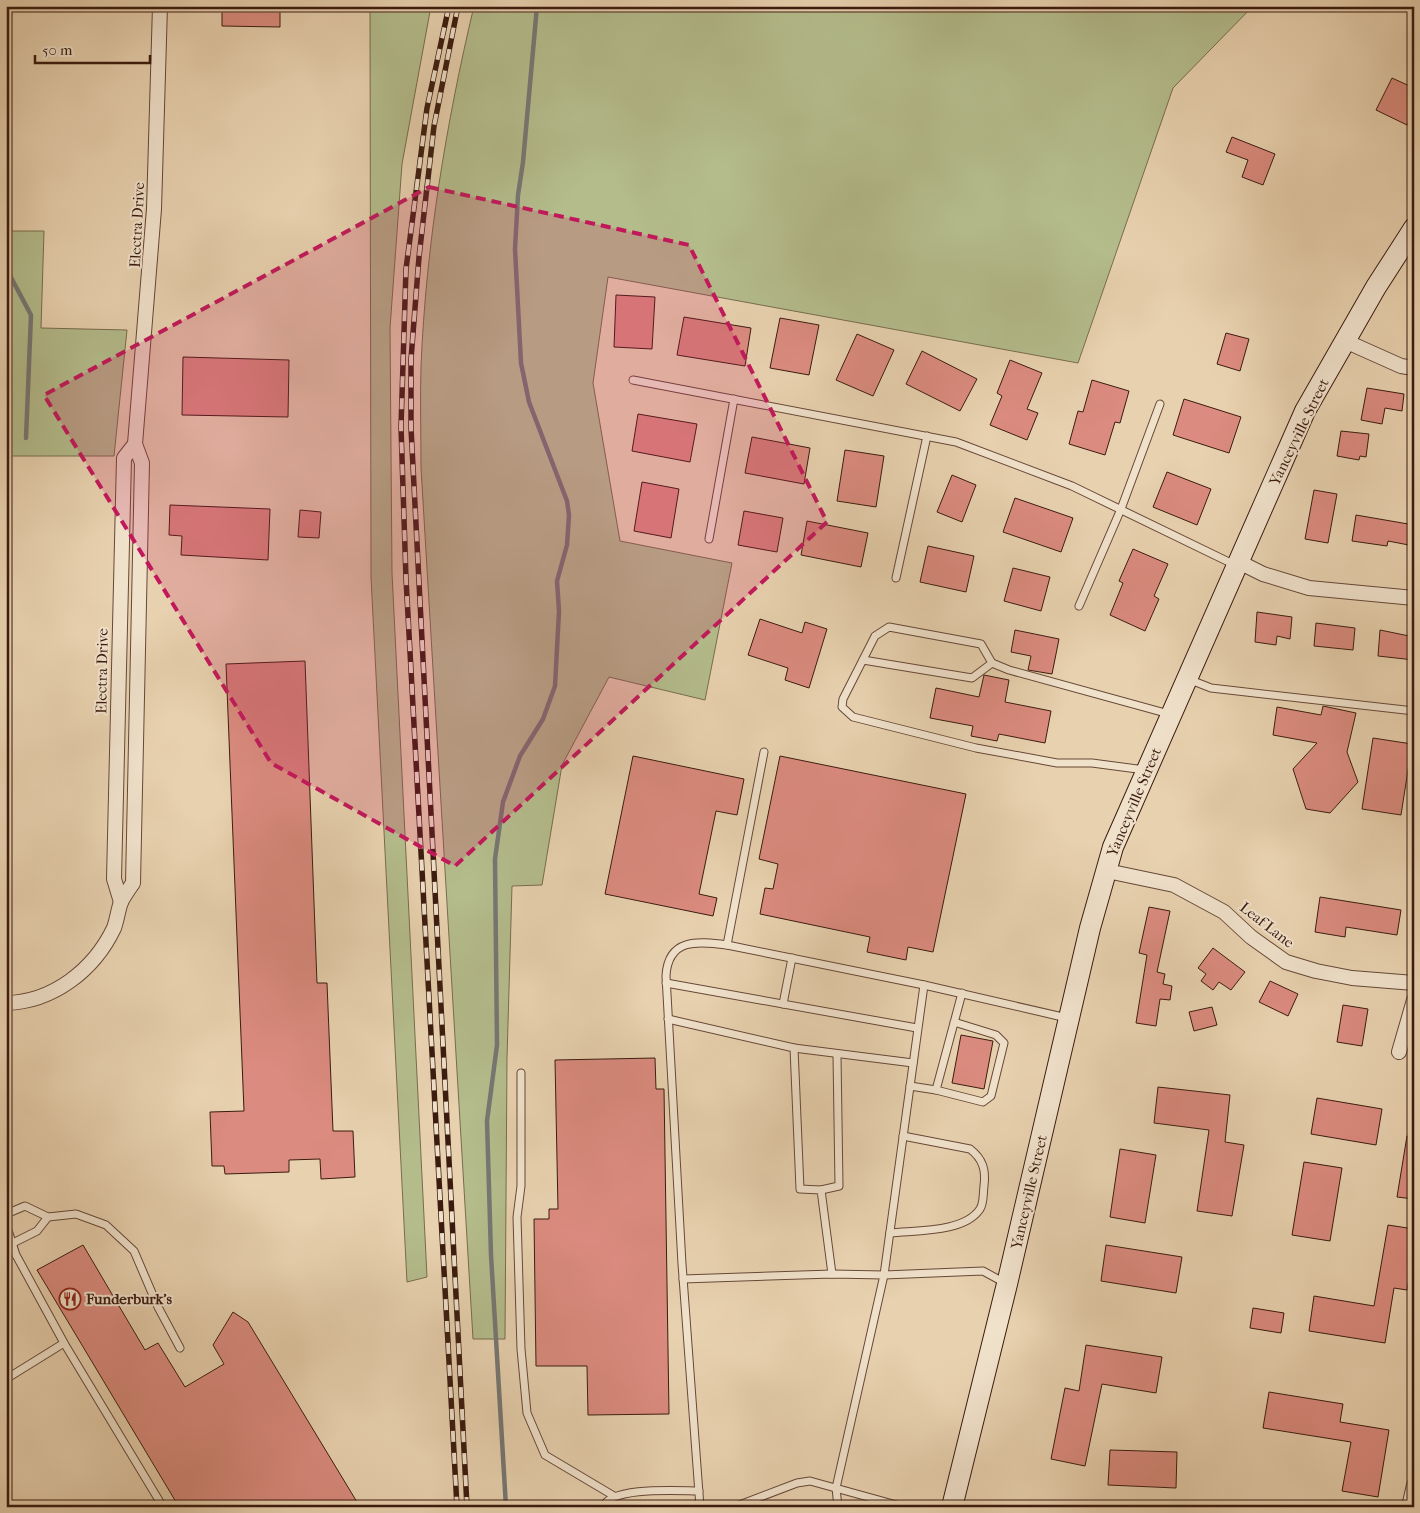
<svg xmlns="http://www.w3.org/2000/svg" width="1420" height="1513" font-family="'IM FELL French Canon',serif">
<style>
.green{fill:#b4bc8c;stroke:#786c4e}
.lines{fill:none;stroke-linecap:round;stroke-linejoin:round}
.stream{stroke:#767774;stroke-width:4.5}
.building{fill:#db8b7f;stroke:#3b1b0f}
.lane-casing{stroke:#664837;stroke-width:9}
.street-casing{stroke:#664837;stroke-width:16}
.secondary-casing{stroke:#3b1b0f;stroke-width:22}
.lane{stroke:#f0e1cb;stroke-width:7}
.street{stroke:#f0e1cb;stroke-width:14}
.secondary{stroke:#f0e1cb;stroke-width:20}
.rail-casing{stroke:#3b1b0f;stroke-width:5.5}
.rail{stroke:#f0e1cb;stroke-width:4;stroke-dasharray:11;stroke-linecap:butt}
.marked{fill:#c2185b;fill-opacity:0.2;stroke:#c2185b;stroke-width:4;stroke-dasharray:10 6;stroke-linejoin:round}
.labels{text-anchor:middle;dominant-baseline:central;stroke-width:4;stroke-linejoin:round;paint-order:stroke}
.street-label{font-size:15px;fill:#3b1b0f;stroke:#f0e1cb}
.poi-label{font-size:15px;font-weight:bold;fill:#3b1b0f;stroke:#f0e1cb;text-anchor:start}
</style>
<rect width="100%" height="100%" fill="#e8d1af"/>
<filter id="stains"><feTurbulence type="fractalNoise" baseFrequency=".004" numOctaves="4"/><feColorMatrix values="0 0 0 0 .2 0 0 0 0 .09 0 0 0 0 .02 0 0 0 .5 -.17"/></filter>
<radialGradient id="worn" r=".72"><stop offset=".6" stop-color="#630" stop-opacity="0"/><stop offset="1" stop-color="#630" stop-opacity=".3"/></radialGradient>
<!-- green -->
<g class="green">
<path d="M6,6H12L6,214Z"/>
<path d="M370,6H431L402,164L390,328L392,573L427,1277L407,1282L371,577Z"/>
<path d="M474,6H1253L1173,88L1078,363L608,277L593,383L620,541L732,563L705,700L609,677L562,765L542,885L512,886L507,1058L505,1339H473L421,468C421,434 420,400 421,366C426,245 446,124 474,6Z"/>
<path d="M6,231H44L41,328L127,330L114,456H6Z"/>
</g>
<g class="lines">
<!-- stream -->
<g class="stream">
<path d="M6,268L31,315L26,438"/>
<path d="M506,1507L491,1255L487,1121L497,1045L495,859L503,802L520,756L543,719L555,686L559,611L557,581L567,545L569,515L567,501L529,402L521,363L515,249L518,195L523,162L537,6"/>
</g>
</g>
<!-- building -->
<g class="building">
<path d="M222,6H280V27L222,26Z"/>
<path d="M1392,78L1414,88V112L1407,125L1376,110Z"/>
<path d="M1232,137L1275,154L1263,185L1242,177L1248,160L1226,152Z"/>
<path d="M616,295L655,297L652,349L614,347Z"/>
<path d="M684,317L751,328L745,366L677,355Z"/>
<path d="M780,318L819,325L809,375L770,368Z"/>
<path d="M1226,333L1249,339L1240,371L1217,364Z"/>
<path d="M857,334L894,350L873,396L836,380Z"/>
<path d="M922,351L977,379L960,411L906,384Z"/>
<path d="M183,357L289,360L288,417L182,415Z"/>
<path d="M1010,360L1042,373L1027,409L1038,413L1027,440L990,425L1002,396L997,393Z"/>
<path d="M1092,380L1129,391L1120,423L1115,422L1105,455L1069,444L1078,411L1083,412Z"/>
<path d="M1367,388L1404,394L1402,411L1385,408L1382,424L1361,420Z"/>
<path d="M1184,399L1241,417L1229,453L1173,435Z"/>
<path d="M638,414L697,424L690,462L632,451Z"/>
<path d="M1341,431L1369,434L1366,457L1360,456L1359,460L1337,456Z"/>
<path d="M752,437L810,448L804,484L745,473Z"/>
<path d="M845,450L884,456L876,507L837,501Z"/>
<path d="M1167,472L1211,489L1197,525L1153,507Z"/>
<path d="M952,475L976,485L962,522L937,512Z"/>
<path d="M642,482L679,489L671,538L634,531Z"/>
<path d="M1314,490L1337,494L1328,543L1305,539Z"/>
<path d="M1015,498L1073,518L1061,552L1003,532Z"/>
<path d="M170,505L270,509L268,560L181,555L182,536L169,535Z"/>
<path d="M300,510L321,512L319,538L298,537Z"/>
<path d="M744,511L783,518L777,552L738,545Z"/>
<path d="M1356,515L1414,525V546L1388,541L1387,546L1352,541Z"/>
<path d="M807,521L868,533L861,567L801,555Z"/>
<path d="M928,546L974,556L966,592L920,582Z"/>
<path d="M1133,549L1168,564L1154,596L1159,599L1145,631L1110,615L1123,583L1119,581Z"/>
<path d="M1013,568L1050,577L1041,611L1004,601Z"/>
<path d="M1257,612L1292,617L1290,639L1277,636L1276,645L1255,642Z"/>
<path d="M760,619L802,633L805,622L827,629L809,688L785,680L788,668L748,655Z"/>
<path d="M1316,623L1355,628L1353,650L1314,646Z"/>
<path d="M1015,630L1059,639L1052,674L1028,670L1031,656L1011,652Z"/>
<path d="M1380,630L1414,637V660L1378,656Z"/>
<path d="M305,661L317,983H327L333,1131H353L355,1177L321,1179L320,1159L289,1160V1172L225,1174L224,1166H212L210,1112L244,1111L226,664Z"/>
<path d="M984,675L1009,680L1005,702L1051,711L1045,743L999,734L997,741L971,736L973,726L930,718L936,688L979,697Z"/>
<path d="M1323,706L1356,713L1347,752L1358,782L1330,813L1306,809L1293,769L1317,743L1273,735L1277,707L1321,715Z"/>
<path d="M1373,738L1412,744L1401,815L1362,809Z"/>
<path d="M633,756L744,779L737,815L716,811L699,894L717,898L713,916L605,894Z"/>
<path d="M780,756L966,794L933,952L908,947L906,960L867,952L870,937L760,914L765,888L773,889L778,864L759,859Z"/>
<path d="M1320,897L1401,910L1397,935L1346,927L1345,937L1315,932Z"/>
<path d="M1149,907L1170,911L1157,972L1165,974L1163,984L1172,986L1170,1000L1160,999L1156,1026L1136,1023L1147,955L1139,953Z"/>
<path d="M1213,948L1245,972L1231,990L1219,982L1213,990L1201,981L1206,974L1198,968Z"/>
<path d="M1270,981L1298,994L1288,1016L1259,1002Z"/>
<path d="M1343,1005L1368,1009L1362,1046L1337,1042Z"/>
<path d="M1212,1007L1217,1025L1194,1031L1189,1012Z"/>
<path d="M961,1035L993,1041L984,1089L952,1083Z"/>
<path d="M655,1058L656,1089H664L669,1414L588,1415L587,1366H536L534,1219H549V1209H558L555,1060Z"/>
<path d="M1158,1087L1230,1095L1225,1142L1244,1145L1232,1216L1197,1211L1209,1130L1154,1123Z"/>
<path d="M1317,1098L1382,1109L1376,1145L1311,1134Z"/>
<path d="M1407,1136L1414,1137V1199L1397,1197Z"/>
<path d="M1120,1149L1156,1155L1145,1223L1110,1217Z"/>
<path d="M1304,1162L1342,1168L1330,1241L1292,1235Z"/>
<path d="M1388,1225L1414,1229V1249L1407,1290L1394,1288L1385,1343L1309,1331L1314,1296L1374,1306Z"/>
<path d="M83,1245L145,1350L158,1343L185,1387L224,1364L213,1345L233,1312L248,1322L360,1507H179L37,1270Z"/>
<path d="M1106,1245L1182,1257L1176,1293L1101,1281Z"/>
<path d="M1253,1308L1284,1313L1281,1333L1250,1328Z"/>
<path d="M1086,1345L1162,1357L1156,1393L1102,1384L1085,1466L1051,1459L1065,1388L1079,1391Z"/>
<path d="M1269,1392L1343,1404L1340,1422L1389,1430L1378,1497L1342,1491L1351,1442L1263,1428Z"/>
<path d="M1110,1450L1177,1452L1176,1488L1108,1485Z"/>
</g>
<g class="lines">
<!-- lane casing -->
<g class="lane-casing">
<g id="lane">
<path d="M633,380L956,442L1072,486L1235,565"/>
<path d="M709,539L734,399"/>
<path d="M896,578L927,436"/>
<path d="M1079,606L1121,509L1160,404"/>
<path d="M863,660L972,678L992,663"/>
<path d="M1188,679L1211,688L1414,711"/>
<path d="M1145,770L1092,763H1057L976,748L853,717L842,707L843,699L875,636L889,627L981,644L992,663L1009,670L1169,714"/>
<path d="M727,945L764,752"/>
<path d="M666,983L917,1028"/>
<path d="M924,985L884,1275L983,1271L1005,1283"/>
<path d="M783,1004L792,958"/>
<path d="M668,1019L794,1048L800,1189L821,1190L832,1274"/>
<path d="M954,1022L996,1035L1004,1043L991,1096L983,1102L936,1090L962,993"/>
<path d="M794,1048L913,1063"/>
<path d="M521,1073V1186L517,1217L521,1349L527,1413L545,1455L614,1496"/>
<path d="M910,1086L936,1090"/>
<path d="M821,1190L839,1186L837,1055"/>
<path d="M6,1214L25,1206L48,1217L37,1231L13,1243"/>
<path d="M48,1217L76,1214L106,1225L134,1251L158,1307L180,1348"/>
<path d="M6,1224L16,1255L64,1343L163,1507"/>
<path d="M890,1233C916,1230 964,1233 980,1209C984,1203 983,1193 984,1186C986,1170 983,1159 970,1149L903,1136"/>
<path d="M683,1279L832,1274L884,1275L836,1488L838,1507"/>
<path d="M6,1379L64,1343"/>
<path d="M603,1507C611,1486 679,1491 699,1491"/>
<path d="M700,1507L682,1264L666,976C668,938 698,941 727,945L924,985L1067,1018"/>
<path d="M734,1507L797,1483L810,1481L904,1507"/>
</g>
</g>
<!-- street casing -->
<g class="street-casing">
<g id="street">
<path d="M1345,341L1401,366L1414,368"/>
<path d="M1239,562L1263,574L1309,588L1414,598"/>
<path d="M1107,871L1174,885L1224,912L1251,937L1286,962L1316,971L1352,978L1414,983"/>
<path d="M121,902L114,879L124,458L135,444"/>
<path d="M6,1003C53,1002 94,970 114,928C117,920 118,910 121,902C124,896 129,889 133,883L142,463L135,444L154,209L160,6"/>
<path d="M1399,1052L1414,1000"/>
<path d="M1409,1507L1414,1485"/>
</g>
</g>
<!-- secondary casing -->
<g class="secondary-casing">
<path id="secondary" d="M952,1507L1007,1284L1090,928L1113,847L1305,411L1376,287L1414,228"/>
</g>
<!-- lane -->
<use href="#lane" class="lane"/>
<!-- street -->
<use href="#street" class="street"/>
<!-- secondary -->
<use href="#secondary" class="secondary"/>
<!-- rail casing -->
<g class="rail-casing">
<g id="rail">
<path d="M449,6L427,108L406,269L401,427L406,579L457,1507"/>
<path d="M458,6L434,126L419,257L411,359V428L467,1507"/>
</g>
</g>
<!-- rail -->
<use href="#rail" class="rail"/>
</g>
<!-- marked area -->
<path class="marked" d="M429,187L689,245L827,522L455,866L271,763L44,395Z"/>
<!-- icons -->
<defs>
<g id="restaurant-ring" transform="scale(1.125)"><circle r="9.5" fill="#f0e1cb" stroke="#8f2418" stroke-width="1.5"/><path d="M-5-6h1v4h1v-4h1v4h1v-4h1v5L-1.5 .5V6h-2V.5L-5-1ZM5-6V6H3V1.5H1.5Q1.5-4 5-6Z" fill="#8f2418"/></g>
</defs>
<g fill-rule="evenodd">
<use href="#restaurant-ring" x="70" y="1299"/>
</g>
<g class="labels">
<!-- street labels -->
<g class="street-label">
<text transform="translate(137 225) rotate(-87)">Electra Drive</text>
<text transform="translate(1299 432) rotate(-64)">Yanceyville Street</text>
<text transform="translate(102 671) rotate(-89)">Electra Drive</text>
<text transform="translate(1134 802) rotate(-67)">Yanceyville Street</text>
<text transform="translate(1267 925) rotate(38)">Leaf Lane</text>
<text transform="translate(1029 1192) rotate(-77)">Yanceyville Street</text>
</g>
<!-- poi labels -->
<g class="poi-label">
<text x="86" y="1299">Funderburk's</text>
</g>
</g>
<!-- margin -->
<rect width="1420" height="1513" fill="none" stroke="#e8d1af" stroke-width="25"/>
<rect x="8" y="8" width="1405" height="1498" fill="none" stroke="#3b1b0f" stroke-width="2.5"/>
<rect x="12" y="12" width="1395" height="1488" fill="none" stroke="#3b1b0f"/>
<!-- scale -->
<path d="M35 55v8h115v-8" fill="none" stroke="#3b1b0f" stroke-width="2.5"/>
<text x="42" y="55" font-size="15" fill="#3b1b0f" stroke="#f0e1cb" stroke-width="4" paint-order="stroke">50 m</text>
<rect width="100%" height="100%" filter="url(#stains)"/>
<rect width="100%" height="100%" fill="url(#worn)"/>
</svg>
